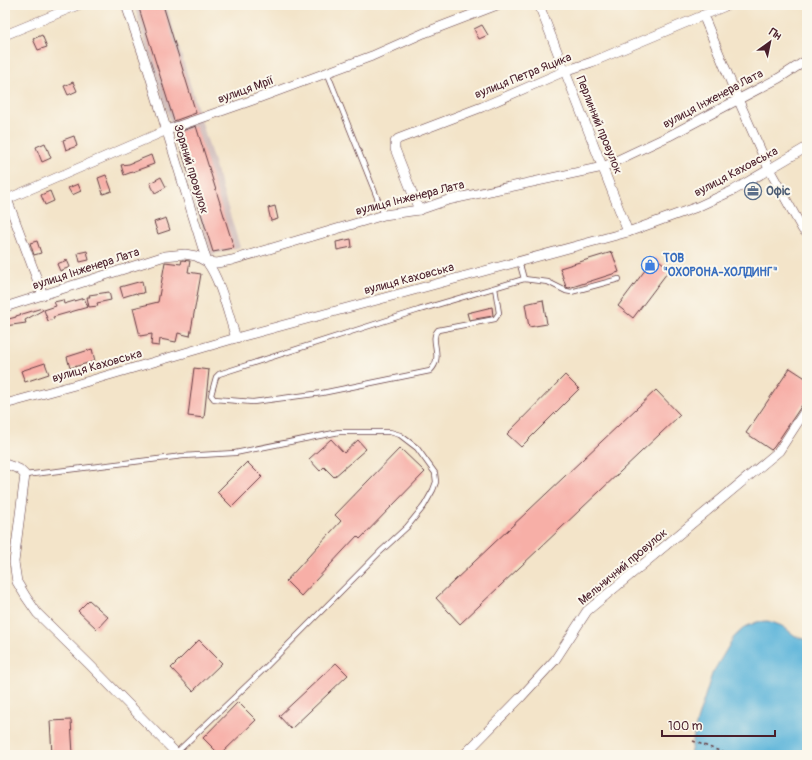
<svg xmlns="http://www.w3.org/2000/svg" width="812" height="760" font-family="Pangolin,sans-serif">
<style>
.industrial{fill:#d1bfbd}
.water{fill:#5db5da;stroke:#546a82}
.building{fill:#f7afa7}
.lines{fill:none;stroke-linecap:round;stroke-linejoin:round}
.service-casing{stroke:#633d43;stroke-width:6}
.minor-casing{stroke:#633d43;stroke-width:10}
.path{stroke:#633d43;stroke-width:1.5;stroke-dasharray:3 3;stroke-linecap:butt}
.service{stroke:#fff;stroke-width:4.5}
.minor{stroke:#fff;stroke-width:9}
.labels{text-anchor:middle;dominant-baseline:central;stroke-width:4;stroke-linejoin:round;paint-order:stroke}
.street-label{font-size:12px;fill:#4a1f2b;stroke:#fbf7ec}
.service-label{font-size:12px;font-weight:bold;fill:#4e5e75;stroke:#fbf7ec;text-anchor:start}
.shop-label{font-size:12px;font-weight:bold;fill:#366cbe;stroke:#fbf7ec;text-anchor:start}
</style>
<rect width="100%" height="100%" fill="#fbf7ec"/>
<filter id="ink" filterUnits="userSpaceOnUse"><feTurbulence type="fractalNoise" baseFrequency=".025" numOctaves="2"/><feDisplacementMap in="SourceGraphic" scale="8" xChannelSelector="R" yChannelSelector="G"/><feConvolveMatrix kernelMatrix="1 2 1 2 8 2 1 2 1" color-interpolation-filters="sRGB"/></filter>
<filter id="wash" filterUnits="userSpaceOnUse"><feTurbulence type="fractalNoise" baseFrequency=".012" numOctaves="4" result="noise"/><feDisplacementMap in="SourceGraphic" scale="16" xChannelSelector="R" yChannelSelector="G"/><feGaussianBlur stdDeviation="0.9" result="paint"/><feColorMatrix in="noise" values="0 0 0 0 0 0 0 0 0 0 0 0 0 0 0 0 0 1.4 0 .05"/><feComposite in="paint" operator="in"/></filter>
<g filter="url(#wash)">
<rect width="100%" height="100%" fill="#f3e4c9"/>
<!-- industrial -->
<path class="industrial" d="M134,5H166L240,247L211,255Z"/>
<!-- water -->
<path class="water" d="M767,621C772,622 777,624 782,626C790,631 797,640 807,639V755H690L697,721L712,674L734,637L745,627L757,622Z"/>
<g id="blocks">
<!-- building -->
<g class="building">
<path d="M138,5H163L196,113L174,121Z"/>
<path d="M482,25L488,35L479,39L474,29Z"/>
<path d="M42,35L47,47L38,50L33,39Z"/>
<path d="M73,82L77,91L68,95L64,86Z"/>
<path d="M196,126L234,248L213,252L176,133Z"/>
<path d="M74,136L77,146L66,150L63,140Z"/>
<path d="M45,143L51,158L42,162L36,147Z"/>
<path d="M151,155L154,164L124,175L121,165L129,164Z"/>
<path d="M106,175L112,191L103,194L98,178Z"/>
<path d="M161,177L166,187L155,193L150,183Z"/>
<path d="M78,184L81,191L72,195L68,188Z"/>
<path d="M50,191L54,201L45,205L41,195Z"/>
<path d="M275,206L278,219L271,221L268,208Z"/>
<path d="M166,218L170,230L158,234L154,222Z"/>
<path d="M351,239L352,247L337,250L336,242Z"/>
<path d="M37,241L41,253L34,255L30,243Z"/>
<path d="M87,251L89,260L80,262L78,253Z"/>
<path d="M612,252L619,272L569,288L566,287L560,268Z"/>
<path d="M655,257L670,269L633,318L618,306Z"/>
<path d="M67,260L70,267L60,271L57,264Z"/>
<path d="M182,260L190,261L188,272L201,274L190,336L178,333L176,342L160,339L159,346L151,345L152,334L140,336L133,308L158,302L165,262L181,264Z"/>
<path d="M142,281L144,293L137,294L136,293L123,297L120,287Z"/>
<path d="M109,292L111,300L97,303L98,306L89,307L87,297H90L89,295Z"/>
<path d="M84,298L88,307L53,317L54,319L48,321L44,310L56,306L54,302L63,300L64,304Z"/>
<path d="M543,300L547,324L529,327L525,304Z"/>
<path d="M492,307L493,316L469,320L467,313Z"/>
<path d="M42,308L43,310L25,320L26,323L5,326V320L16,317V316Z"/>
<path d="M92,349L95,361L70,368L67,357Z"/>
<path d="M45,363L49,374L25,382L21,371Z"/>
<path d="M194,368L209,370L204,418L188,416Z"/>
<path d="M790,368L807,379V402L802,405L774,447L771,450L746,433Z"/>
<path d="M565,375L579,389L521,447L507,434Z"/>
<path d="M656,390L680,415L460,624L436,598Z"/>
<path d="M331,439L344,453L358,440L366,449L334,477L324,467L320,471L309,459Z"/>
<path d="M400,448L425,472L360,539L357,536L301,596L286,581L341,521L335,515Z"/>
<path d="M247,462L262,477L232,507L217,492Z"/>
<path d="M89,600L108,617L97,629L78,611Z"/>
<path d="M199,640L222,663L193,691L171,668Z"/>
<path d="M336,663L348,675L291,729L279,716Z"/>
<path d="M238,702L256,720L220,755L203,738Z"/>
<path d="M71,720L73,755H52L50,721Z"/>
</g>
</g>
</g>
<g filter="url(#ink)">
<use href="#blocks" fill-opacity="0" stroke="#633d43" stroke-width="1"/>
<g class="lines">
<!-- service casing -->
<g class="service-casing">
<g id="service">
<path d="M327,72L384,215"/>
<path d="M519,261L524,279"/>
<path d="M495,288L499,313L495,319L438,330C428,340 445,356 430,371L322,393L253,402L214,399L211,395L216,377L219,374L419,310L524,279L548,282L566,291L571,292L619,279"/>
<path d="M25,475L183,456L235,453L339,432H390L400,435L417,448L435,473L436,482L433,490L424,506L407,527L380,552L264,669L176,753"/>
</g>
</g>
<!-- minor casing -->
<g class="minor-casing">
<g id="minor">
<path d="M126,5L146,63L207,262C221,281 228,314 236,338"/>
<path d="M539,5L628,232"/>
<path d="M703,15L738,99L769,169L803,230L807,233"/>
<path d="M5,35L78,5"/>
<path d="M7,199L43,295"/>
<path d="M5,200L167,130L253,100L372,56L424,33L497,5"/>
<path d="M419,210L395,149V142L398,139L482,107L565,71L592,62L728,5"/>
<path d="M5,307L165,256L185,254L196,256L207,262L217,263L232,260L384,215L419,210L448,200L603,167L669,136L779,78L807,60"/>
<path d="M5,404L75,385L236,338L628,232L697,207L734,190L807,147"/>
<path d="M5,464L19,469L25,475L14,562L17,582L26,597L37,613L90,665L178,755"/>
<path d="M464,755L521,697L555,660L587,611L779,451L807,408"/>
</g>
</g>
<!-- path -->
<path class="path" d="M693,741L730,755"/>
<!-- service -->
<use href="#service" class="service"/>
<!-- minor -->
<use href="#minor" class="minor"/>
</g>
</g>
<!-- icons -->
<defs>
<g id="office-ring" transform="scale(0.9)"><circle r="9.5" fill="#fbf7ec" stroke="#5c6f8a" stroke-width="1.5"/><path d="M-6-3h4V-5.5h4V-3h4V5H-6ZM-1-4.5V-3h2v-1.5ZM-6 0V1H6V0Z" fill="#5c6f8a"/></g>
<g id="shop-ring" transform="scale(0.9)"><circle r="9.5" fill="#fbf7ec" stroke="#3f7fe0" stroke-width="1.5"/><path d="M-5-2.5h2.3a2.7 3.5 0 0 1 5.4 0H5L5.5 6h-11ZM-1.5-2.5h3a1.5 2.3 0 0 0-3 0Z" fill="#3f7fe0"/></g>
</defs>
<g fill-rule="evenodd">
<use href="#office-ring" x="753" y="191"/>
<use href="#shop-ring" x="650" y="265"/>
</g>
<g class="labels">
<!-- street labels -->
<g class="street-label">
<text transform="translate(523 76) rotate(-22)">вулиця Петра Яцика</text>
<text transform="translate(246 90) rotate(-20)">вулиця Мрії</text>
<text transform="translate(713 99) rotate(-28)">вулиця Інженера Лата</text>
<text transform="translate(599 125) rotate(68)">Перлинний провулок</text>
<text transform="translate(191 169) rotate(73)">Зоряний провулок</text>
<text transform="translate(736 172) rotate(-28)">вулиця Каховська</text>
<text transform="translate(410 198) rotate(-14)">вулиця Інженера Лата</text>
<text transform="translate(86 269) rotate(-18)">вулиця Інженера Лата</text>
<text transform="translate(409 279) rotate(-15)">вулиця Каховська</text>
<text transform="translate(97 366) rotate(-16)">вулиця Каховська</text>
<text transform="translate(623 567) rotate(-40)">Мельничний провулок</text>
</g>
<!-- service labels -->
<g class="service-label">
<text x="766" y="191">Офіс</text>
</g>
<!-- shop labels -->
<g class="shop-label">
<text x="663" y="258">ТОВ<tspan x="663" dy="14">"ОХОРОНА-ХОЛДИНГ"</tspan></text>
</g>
</g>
<!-- margin -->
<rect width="812" height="760" fill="none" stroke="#fbf7ec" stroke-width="20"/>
<!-- north arrow -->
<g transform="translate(770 42) rotate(33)" stroke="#fbf7ec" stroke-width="3" paint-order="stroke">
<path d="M0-3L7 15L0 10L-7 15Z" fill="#4a1f2b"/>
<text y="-6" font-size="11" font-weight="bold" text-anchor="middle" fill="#4a1f2b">Пн</text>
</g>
<!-- scale -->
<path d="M662 730v6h113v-6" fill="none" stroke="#4a1f2b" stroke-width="2"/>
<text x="668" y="730" font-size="12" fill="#4a1f2b" stroke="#fbf7ec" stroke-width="3" paint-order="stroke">100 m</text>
</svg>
